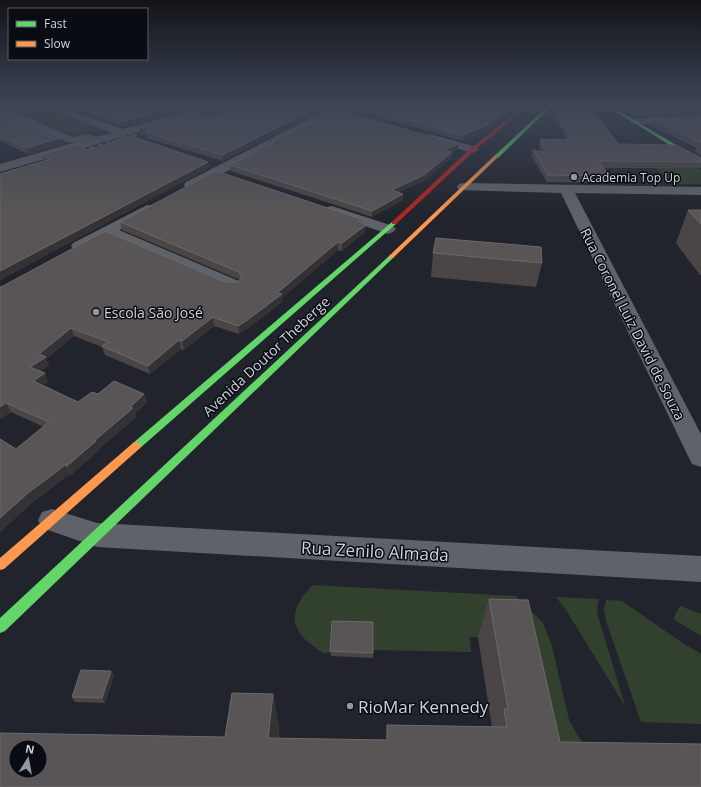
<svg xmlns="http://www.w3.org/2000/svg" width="701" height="787" font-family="'Open Sans',sans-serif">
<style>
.green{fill:#32412d}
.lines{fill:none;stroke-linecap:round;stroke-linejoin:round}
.street{fill:#5f6268;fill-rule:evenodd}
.fast{fill:#63d668;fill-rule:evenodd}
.slow{fill:#ff974d;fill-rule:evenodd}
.jam{fill:#b3261e;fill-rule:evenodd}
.rail-casing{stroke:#5e6067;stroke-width:2.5}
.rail{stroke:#090c12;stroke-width:1.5;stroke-dasharray:4.5;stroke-linecap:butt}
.wall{fill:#4b4645;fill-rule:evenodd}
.shaded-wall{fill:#343234}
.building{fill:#595556;stroke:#6c696b;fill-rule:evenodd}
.poi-dot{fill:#93969f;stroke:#090c12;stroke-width:1.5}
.labels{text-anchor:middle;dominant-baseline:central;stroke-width:3;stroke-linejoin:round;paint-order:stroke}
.far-poi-label{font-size:12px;fill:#d0d4dd;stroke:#090c12;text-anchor:start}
.poi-label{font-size:14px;fill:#d0d4dd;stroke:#090c12;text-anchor:start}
.street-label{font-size:14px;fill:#d0d4dd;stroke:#090c12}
.near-street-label{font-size:17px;fill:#d0d4dd;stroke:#090c12}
.near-poi-label{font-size:17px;fill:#d0d4dd;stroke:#090c12;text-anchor:start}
</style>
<rect width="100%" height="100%" fill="#21242c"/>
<!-- green -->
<g class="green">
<path d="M2,105H36L101,129L82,135L75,136Z"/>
<path d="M656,168H698L701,170V184H673Z"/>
<path d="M313,585L516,596L543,623L552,646L569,720L582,743L541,774L478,637H470L471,652L373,650L323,653C316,648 308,643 303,637C286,619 298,599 313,585Z"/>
<path d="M556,597L599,599L597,609L598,616L625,706L566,610Z"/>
<path d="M606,600L622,601L681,642L701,654V724L641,722L606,621L604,609Z"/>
<path d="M680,606L701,614V636L673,619Z"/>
</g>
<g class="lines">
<!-- street -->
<g class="street">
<path d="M0,105L73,137L90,134L95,137L112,133L44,107L43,105H56L123,129L211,105H226L225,107L0,172V164L73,143L67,142L0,112Z"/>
<path d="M337,105H349L196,188H186L184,185L186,182Z"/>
<path d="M701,116V122L634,124L629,121L634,118Z"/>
<path d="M429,134L477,147L479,149L473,153L425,139L423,137Z"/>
<path d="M464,183L701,187V195L575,193L701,434V467L692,464L689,458L561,193L459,190L457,187L459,184Z"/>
<path d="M147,205L152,206L154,209L152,212L119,230L239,281L242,285L239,289L233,290L227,289L107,237C97,242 85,252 73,249L71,246L73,243Z"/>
<path d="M332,206L393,226L396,229L393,232L388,234L327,213L325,210L327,207Z"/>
<path d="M52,509L97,523L701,556V582L97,547L42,528L38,520L42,512Z"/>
</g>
<!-- fast -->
<g class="fast">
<path d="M549,105H553L498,158H494V156Z"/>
<path d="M605,105H609L701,160V164Z"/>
<path d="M392,222L397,223L139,449H133L131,446L133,443Z"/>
<path d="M391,255L394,257L393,258L5,631L0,633V618L389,256Z"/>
</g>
<!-- slow -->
<g class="slow">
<path d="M494,156L498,157L393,258H389V256Z"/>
<path d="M136,442L139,443L141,446L139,449L4,569L0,570V558L133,443Z"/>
</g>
<!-- jam -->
<path class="jam" d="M526,105H530L475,150L396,224H392V222L471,148Z"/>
<!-- rail casing -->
<g class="rail-casing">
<path id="rail" d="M76,152L153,130"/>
</g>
<!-- rail -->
<use href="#rail" class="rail"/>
</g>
<!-- wall -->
<g class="wall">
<path d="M64,105H93L75,109Z"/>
<path d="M206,105L125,127L89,114L87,108Z"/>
<path d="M254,105L223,161L146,138L145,134L141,133L140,127L202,116L206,118Z"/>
<path d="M347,105H520L499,121L489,127V130L463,141L347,108Z"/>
<path d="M615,105H701V115L635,116Z"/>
<path d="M552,106L618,144L701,162V168H604L610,176L608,183L547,182L531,156L533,150L541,152L539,146L540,139L567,140L551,112Z"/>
<path d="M0,109L6,111L7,113L18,118L19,121L60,138L62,145L28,154L0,141Z"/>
<path d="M701,118V156L695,152L696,148L650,125L652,119Z"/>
<path d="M458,144V149L452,152L451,158L424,181L399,192L403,200L372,217L231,171L230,165Z"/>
<path d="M88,150L208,162L209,168L0,280V174L43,161L41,155Z"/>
<path d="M688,210H701V275H700L676,243Z"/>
<path d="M361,219V222L366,225L365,232L342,251L338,250L282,298V302L247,329L239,334L214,326L184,350L181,349L150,374L105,355L102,347L74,336L46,359L49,366L40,371L45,373L48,382L43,385L78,402L98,394H144L147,403L135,413L136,417L99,449V450L71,475L70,474L33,502L0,532V439L16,449L44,427L11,412L0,419V287L238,282L240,280L122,230L120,222Z"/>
<path d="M433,253L542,263L536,287L431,277Z"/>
<path d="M489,599L528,600L560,742L701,744V787H0V733L225,737L232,693L273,694L279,728V738L386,740L387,725L492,727L478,637ZM16,747H40V771H16Z"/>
<path d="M330,651L373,653V658L331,656Z"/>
<path d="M111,671L114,676L105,703L75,702L72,697Z"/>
</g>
<!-- shaded-wall -->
<g class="shaded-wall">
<path d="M74,105H93L75,109Z"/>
<path d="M185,105H206L125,127L123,121Z"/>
<path d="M222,105H243L202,117L199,115L201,111Z"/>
<path d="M323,105H335L223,161L222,155Z"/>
<path d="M514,105H520L499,121L489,127V130L463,141V135L486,123Z"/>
<path d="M60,138L62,145L28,154L26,148Z"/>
<path d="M458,144V149L444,156L445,150Z"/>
<path d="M452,152L451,158L424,181L391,196L392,190Z"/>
<path d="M208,162L209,168L0,280V271Z"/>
<path d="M403,194V200L372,217V211Z"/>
<path d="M366,225L365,232L342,251V243Z"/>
<path d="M338,242V250L282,298V302L247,329L239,334L238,326Z"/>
<path d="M213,317L214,326L184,350L182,341Z"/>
<path d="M71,328L74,336L46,359L49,366L34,376L30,367L39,354Z"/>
<path d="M179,340L181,349L150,374L148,366Z"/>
<path d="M45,373L48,382L37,389L33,381Z"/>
<path d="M144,394L147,403L135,413L136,417L99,449V450L71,475L67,466L94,441L130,407Z"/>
<path d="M6,403L11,412L0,419V407Z"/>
<path d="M65,465L70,474L33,502L0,532V518L28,493Z"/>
<path d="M111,671L114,676L105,703L102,698Z"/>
<path d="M273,694L279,728L276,769L268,738Z"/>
</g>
<!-- building -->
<g class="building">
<path d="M104,105H185L123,121L87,108Z"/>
<path d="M218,105H222L201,111L199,115L206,118L254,105H323L222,155L145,132L150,130L140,127Z"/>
<path d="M354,105H514L500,115L486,123L489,124L463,135Z"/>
<path d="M553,105H589L618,144L676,145L701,158V162L598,161L610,176L548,175L533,150L546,153L540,139L572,140L552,106Z"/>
<path d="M627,105H701V109L637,111Z"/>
<path d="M0,109L6,111L3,112L18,118L14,119L60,138L26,148L0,136Z"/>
<path d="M336,110L458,144L445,150L452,152L424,175L392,190L403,194L372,211L230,165Z"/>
<path d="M701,118V143L652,119Z"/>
<path d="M131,136L208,162L0,271V174L51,159L41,155L75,145L88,150Z"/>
<path d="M216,171L358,218L361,219L359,221L366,225L342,243L338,242L277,293L282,294L246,321L238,326L213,317L182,341L179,340L148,366L102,346L109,342L71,328L39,354L46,357L30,367L45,373L33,381L78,402L92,392L98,394L114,381L144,394L130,407L133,408L94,441H96L67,466L65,465L28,493L0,518V439L16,449L49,422L6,403L0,407V287L3,286L105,231L225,282H238L242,277L239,272L120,222Z"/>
<path d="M688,210H701V224Z"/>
<path d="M436,238L541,247L542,263L433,253Z"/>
<path d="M489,599L528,600L560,742L701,744V787H0V733L225,737L232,693L273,694L268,738L387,740V725L507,727L504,709H508ZM16,747H40V771H16Z"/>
<path d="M332,621L373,622V653L330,651Z"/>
<path d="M81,670L111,671L102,698L72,697Z"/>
</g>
<!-- sky -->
<linearGradient id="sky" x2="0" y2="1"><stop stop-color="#121418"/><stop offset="0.49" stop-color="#3d4556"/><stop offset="1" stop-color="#3d4556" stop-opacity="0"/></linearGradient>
<rect width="701" height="215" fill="url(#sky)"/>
<!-- markers -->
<g class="poi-dot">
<circle cx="574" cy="177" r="4"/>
<circle cx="96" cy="312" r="4"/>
<circle cx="350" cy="706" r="4"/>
</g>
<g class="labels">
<!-- far-poi labels -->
<g class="far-poi-label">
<text x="582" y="177">Academia Top Up</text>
</g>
<!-- poi labels -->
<g class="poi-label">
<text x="104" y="312">Escola São José</text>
</g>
<!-- street labels -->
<g class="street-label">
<text transform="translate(633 324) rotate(63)">Rua Coronel Luiz David de Souza</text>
<text transform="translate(266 356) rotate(-43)">Avenida Doutor Theberge</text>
</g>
<!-- near-street labels -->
<g class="near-street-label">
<text transform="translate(375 551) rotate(3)">Rua Zenilo Almada</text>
</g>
<!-- near-poi labels -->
<g class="near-poi-label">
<text x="358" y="706">RioMar Kennedy</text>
</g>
</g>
<!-- legend -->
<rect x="8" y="8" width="140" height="52" fill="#090c12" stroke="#595c63"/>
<rect x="16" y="21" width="20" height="6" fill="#63d668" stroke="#595c63"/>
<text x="44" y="28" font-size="12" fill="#d0d4dd">Fast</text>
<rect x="16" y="41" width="20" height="6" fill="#ff974d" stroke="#595c63"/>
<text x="44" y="48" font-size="12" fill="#d0d4dd">Slow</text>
<!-- north arrow -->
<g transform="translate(28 759) rotate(11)"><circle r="19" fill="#090c12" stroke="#595c63"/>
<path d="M0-3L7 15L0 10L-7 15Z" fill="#93969f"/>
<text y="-6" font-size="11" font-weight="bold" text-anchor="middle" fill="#d0d4dd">N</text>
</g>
</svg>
